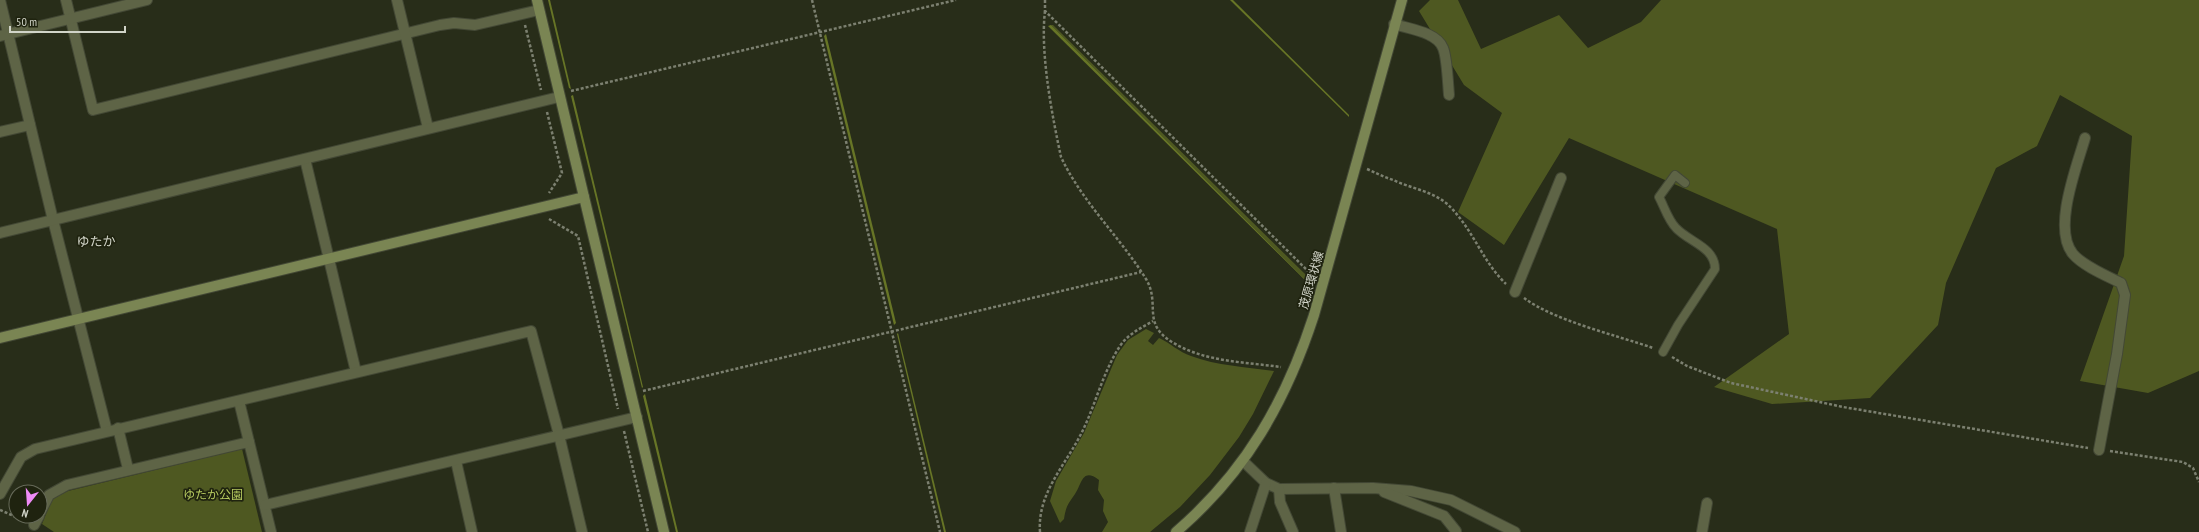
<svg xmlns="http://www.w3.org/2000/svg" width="2199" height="532" font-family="'PT Sans Narrow','Noto Sans JP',sans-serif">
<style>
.green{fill:#4e5821}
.water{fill:#677526}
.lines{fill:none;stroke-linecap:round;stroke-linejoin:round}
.lane-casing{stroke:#434835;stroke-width:10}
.street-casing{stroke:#434835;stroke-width:12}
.secondary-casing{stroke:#434835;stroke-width:12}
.path{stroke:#7c8070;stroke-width:2.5;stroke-dasharray:3 2;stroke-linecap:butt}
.lane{stroke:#5e6446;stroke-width:8}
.street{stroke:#5e6446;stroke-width:10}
.secondary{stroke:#7a8553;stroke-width:10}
.labels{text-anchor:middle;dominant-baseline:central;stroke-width:3.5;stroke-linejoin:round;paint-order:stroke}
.street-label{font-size:12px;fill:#d1d4c8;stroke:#1f230f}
.park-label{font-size:12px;fill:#b6ca5f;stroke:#1f230f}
.neighbourhood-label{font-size:13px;fill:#d1d4c8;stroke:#1f230f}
</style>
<rect width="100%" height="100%" fill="#282d19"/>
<!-- green -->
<g class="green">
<path d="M1430,0H1458L1481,49L1559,15L1588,48L1641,22L1661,0H2199V371L2148,393L2080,381L2124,256L2132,136L2060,95L2037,146L1996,168L1946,283L1938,325L1870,398L1772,404L1714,387L1789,334L1777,229L1569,138L1504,245L1458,212L1502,113L1464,85L1419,11Z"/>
<path d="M1051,25H1053L1306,275L1305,279Z"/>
<path d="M1146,329L1154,333L1148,341L1153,345L1159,338C1170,343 1179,352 1191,356C1218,366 1247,367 1274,371L1253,414L1239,437L1210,475L1180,507L1150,532H1102L1108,522L1103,511L1104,500L1098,490L1099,480C1082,467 1082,484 1075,494C1068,504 1066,506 1064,519L1060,523L1050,501L1056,481L1084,433L1117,355L1128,340Z"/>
<path d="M242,449L262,532H54L42,524L52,499L68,491Z"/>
</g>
<!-- water -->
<g class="water">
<path d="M548,0H550L571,89L569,88Z"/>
<path d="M1230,0H1233L1349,115V117Z"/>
<path d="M1051,25L1305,279V280L1048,26Z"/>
<path d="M826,34L896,323L894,325L824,36Z"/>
<path d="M573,95L643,387L642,388L571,96Z"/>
<path d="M898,333L946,532H944L897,334Z"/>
<path d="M645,394L678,532H676L643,396Z"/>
</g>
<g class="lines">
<!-- lane casing -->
<g class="lane-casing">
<path id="lane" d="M1663,352L1678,325L1715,269C1715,247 1689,242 1676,228C1668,220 1664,206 1659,197L1675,175L1685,183"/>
</g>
<!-- street casing -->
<g class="street-casing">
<g id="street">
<path d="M0,0L53,220L107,431"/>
<path d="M66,0L93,110L440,25L454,23L475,25L539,10"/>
<path d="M397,0L428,128"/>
<path d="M1394,24C1409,29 1437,32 1443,48C1447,57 1448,84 1449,95"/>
<path d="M0,36L147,0"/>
<path d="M0,132L30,125"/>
<path d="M2085,138C2077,166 2052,229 2073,254C2083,266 2107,276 2121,283L2125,295L2117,354L2099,450"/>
<path d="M305,159L356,372"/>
<path d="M0,233L559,97"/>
<path d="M1515,292L1561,178"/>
<path d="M239,401L271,532"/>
<path d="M118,428L128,469"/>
<path d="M456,461L472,532"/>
<path d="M1243,461L1266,483L1279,489L1373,488L1411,491L1451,500L1515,532"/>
<path d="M1334,488L1341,532"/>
<path d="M1279,489L1280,502L1293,532"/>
<path d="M1384,492L1444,516L1456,531"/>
<path d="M0,494L21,457L35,449L531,331L559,435L582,532"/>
<path d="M265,505L637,417"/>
<path d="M40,513L49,495L67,485L249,442"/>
<path d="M34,525L39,516"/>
<path d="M1250,532L1266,483"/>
<path d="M1702,532L1707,503"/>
</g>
</g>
<!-- secondary casing -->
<g class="secondary-casing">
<g id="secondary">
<path d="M537,0L664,532"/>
<path d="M0,338L584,197"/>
<path d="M1176,532C1246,472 1286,401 1314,315L1402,0"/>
</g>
</g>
<!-- path -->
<g class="path">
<path d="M812,0L940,532"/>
<path d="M1045,0V11L1313,276"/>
<path d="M1045,11C1040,53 1052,115 1061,157C1082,202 1120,237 1146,279C1161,304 1141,323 1172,342C1204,362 1245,362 1281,367"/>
<path d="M525,25L541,90"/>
<path d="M571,91L956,0"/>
<path d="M547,112L562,173L549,193"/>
<path d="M1367,169C1376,173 1384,177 1393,180C1410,188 1431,191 1446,203C1472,226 1481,260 1506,284"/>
<path d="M549,219L578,236L618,409"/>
<path d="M1524,298C1555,321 1616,335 1653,348"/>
<path d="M1672,357L1687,366L1731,383L1843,407L2088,448"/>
<path d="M643,391L1141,272"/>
<path d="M624,431L648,532"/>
<path d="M2110,451L2183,462L2193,468L2199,482"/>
<path d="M0,510L23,520"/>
<path d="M1040,532C1037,492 1067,464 1083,430C1096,403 1103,372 1120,346C1128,334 1141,328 1153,321"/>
</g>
<!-- lane -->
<use href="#lane" class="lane"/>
<!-- street -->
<use href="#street" class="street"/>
<!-- secondary -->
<use href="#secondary" class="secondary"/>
</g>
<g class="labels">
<!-- street labels -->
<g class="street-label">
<text transform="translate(1311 280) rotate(-74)">茂原環状線</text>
</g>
<!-- park labels -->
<g class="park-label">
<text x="213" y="494">ゆたか公園</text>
</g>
<!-- neighbourhood labels -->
<g class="neighbourhood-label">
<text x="96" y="241">ゆたか</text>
</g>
</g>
<!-- north arrow -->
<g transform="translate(28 504) rotate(197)"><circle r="19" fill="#1f230f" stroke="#666a59"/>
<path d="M0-3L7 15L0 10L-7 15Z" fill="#ef8bf6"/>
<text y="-6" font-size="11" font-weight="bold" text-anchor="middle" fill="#d1d4c8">N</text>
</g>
<!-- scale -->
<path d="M10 26v6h115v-6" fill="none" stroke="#d1d4c8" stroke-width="2"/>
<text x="16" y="26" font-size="12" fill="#d1d4c8" stroke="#1f230f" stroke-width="3" paint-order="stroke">50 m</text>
</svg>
